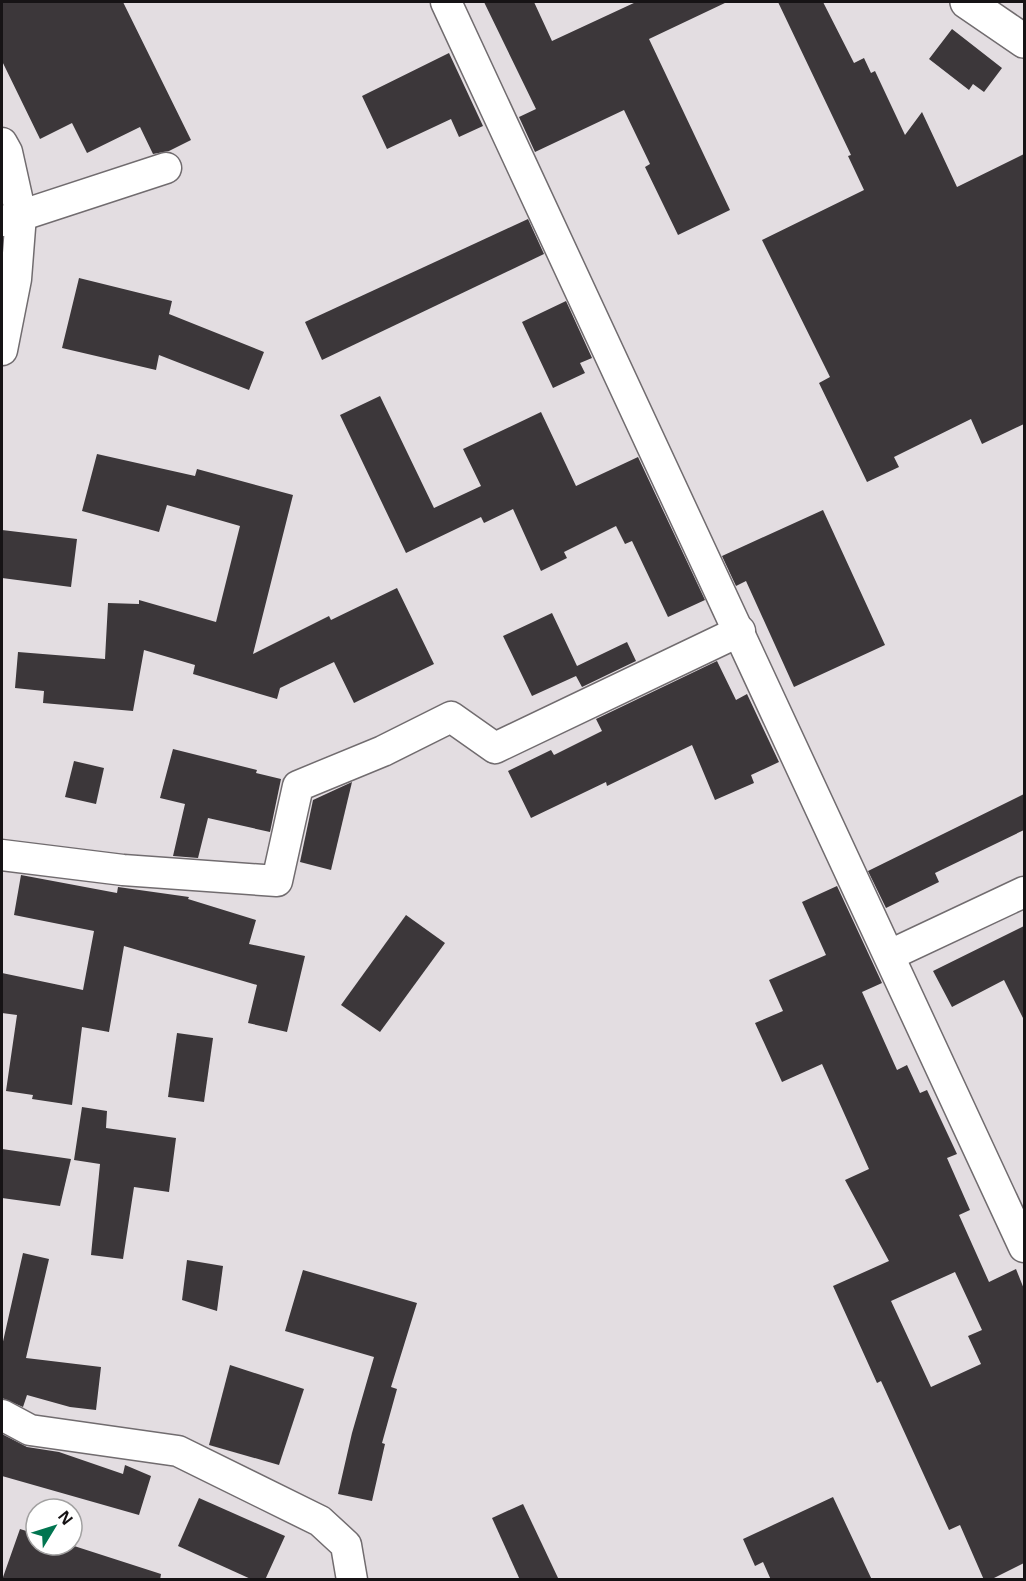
<svg xmlns="http://www.w3.org/2000/svg" width="1026" height="1581" font-family="'Open Sans',sans-serif">
<style>
.building{fill:#3c373a;fill-rule:evenodd}
.lines{fill:none;stroke-linecap:round;stroke-linejoin:round}
.minor-casing{stroke:#716c6f;stroke-width:33}
.primary-casing{stroke:#716c6f;stroke-width:36}
.minor{stroke:#fff;stroke-width:30}
.primary{stroke:#fff;stroke-width:33}
</style>
<rect width="100%" height="100%" fill="#e3dde1"/>
<!-- building -->
<g class="building">
<path d="M2,2H123L191,140L169,151L153,154L140,127L87,153L72,123L40,139L2,61Z"/>
<path d="M484,2H534L552,41L636,2H727L649,39L730,210L678,235L645,167L650,164L624,110L535,152L519,117L536,109Z"/>
<path d="M778,2H823L854,63L864,58L871,73L875,71L905,135L922,112L957,187L1024,154V424L982,444L971,419L894,457L899,467L867,482L819,383L830,377L762,240L864,190L848,156L851,155Z"/>
<path d="M952,29L1002,68L984,92L973,84L969,90L929,59Z"/>
<path d="M449,53L483,126L459,137L451,119L387,149L362,96Z"/>
<path d="M528,219L544,254L322,360L305,322Z"/>
<path d="M79,278L172,301L169,314L264,352L249,390L159,355L156,370L62,348Z"/>
<path d="M566,301L592,358L580,363L585,373L553,388L522,322Z"/>
<path d="M380,396L434,508L481,486L463,449L541,412L576,486L638,457L705,600L668,617L632,541L625,544L616,526L564,552L567,558L541,571L513,509L484,523L481,517L406,553L340,415Z"/>
<path d="M97,454L195,476L197,469L293,495L253,654L329,616L331,620L397,588L434,664L354,703L334,662L280,688L277,699L193,674L195,665L144,650L133,711L43,703L44,691L15,688L18,652L105,659L108,603L139,604V600L216,622L240,526L167,505L159,532L82,511Z"/>
<path d="M823,510L885,645L794,687L746,581L736,586L722,556Z"/>
<path d="M2,530L77,539L71,587L2,578Z"/>
<path d="M552,613L577,666L627,642L636,661L582,687L576,676L532,696L503,636Z"/>
<path d="M717,661L736,700L747,694L779,762L751,775L754,783L715,800L692,745L607,786L606,782L531,818L508,771L551,750L554,755L602,731L596,719Z"/>
<path d="M173,749L257,770L256,773L281,779L270,832L208,818L198,858L173,856L185,804L160,798Z"/>
<path d="M74,761L104,768L96,804L65,797Z"/>
<path d="M352,782L331,870L300,862L313,800Z"/>
<path d="M1024,794V830L935,873L939,882L886,908L868,871Z"/>
<path d="M21,875L117,893L118,887L189,897L188,899L256,920L249,944L305,956L287,1032L248,1023L257,985L124,946L109,1032L82,1027L72,1105L32,1099L33,1095L6,1091L17,1015L2,1013V973L83,990L94,931L14,915Z"/>
<path d="M837,886L882,983L862,992L897,1070L907,1065L920,1093L927,1090L957,1154L947,1158L970,1210L959,1215L989,1282L1016,1269L1024,1289V1563L990,1580H984L960,1525L949,1530L881,1381L877,1383L833,1286L889,1261L845,1180L869,1169L822,1064L782,1082L755,1023L783,1011L769,980L826,955L802,902ZM955,1272L982,1330L968,1336L981,1364L931,1387L891,1301Z"/>
<path d="M406,915L445,943L380,1032L341,1005Z"/>
<path d="M1024,926V1020L1004,980L952,1007L933,971Z"/>
<path d="M177,1033L213,1038L204,1102L168,1097Z"/>
<path d="M82,1107L107,1111L106,1128L176,1138L169,1192L134,1187L123,1259L91,1255L100,1164L74,1160Z"/>
<path d="M2,1149L71,1159L60,1206L2,1198Z"/>
<path d="M23,1253L49,1259L26,1358L101,1367L96,1410L70,1407L27,1395L23,1407L2,1398V1346Z"/>
<path d="M187,1260L223,1266L217,1311L182,1300Z"/>
<path d="M303,1270L417,1303L391,1387L397,1389L382,1443L385,1444L372,1501L338,1494L352,1433L374,1357L285,1331Z"/>
<path d="M230,1365L304,1389L279,1465L209,1445Z"/>
<path d="M2,1434L27,1447L59,1452L123,1474L125,1465L151,1476L139,1515L2,1476Z"/>
<path d="M833,1497L872,1580H771L763,1562L755,1566L743,1539Z"/>
<path d="M199,1498L285,1536L265,1580H253L178,1546Z"/>
<path d="M523,1504L559,1580H520L492,1518Z"/>
<path d="M20,1529L36,1534V1545H71L161,1574L160,1580H2Z"/>
</g>
<g class="lines">
<!-- minor casing -->
<g class="minor-casing">
<g id="minor">
<path d="M446,2L1024,1247"/>
<path d="M2,143L7,152L21,215L16,279L2,350"/>
<path d="M4,221L166,168"/>
<path d="M2,855L123,870L277,881L298,786L383,751L451,717L495,748L740,631"/>
<path d="M890,955L1024,892"/>
<path d="M2,1415L30,1430L178,1451L320,1521L346,1545L352,1580"/>
</g>
</g>
<!-- primary casing -->
<g class="primary-casing">
<path id="primary" d="M967,2L1024,41"/>
</g>
<!-- minor -->
<use href="#minor" class="minor"/>
<!-- primary -->
<use href="#primary" class="primary"/>
</g>
<!-- border -->
<rect width="1026" height="1581" fill="none" stroke="#161315" stroke-width="6"/>
<!-- north arrow -->
<g transform="translate(54 1527) rotate(52)"><circle r="28" fill="#ffffff" stroke="#a2a1a1" stroke-width="1.5"/>
<path d="M0-4.5L10 22L0 15L-10 22Z" fill="#017550"/>
<text y="-9" font-size="16" font-weight="bold" text-anchor="middle" fill="#161315">N</text>
</g>
</svg>
